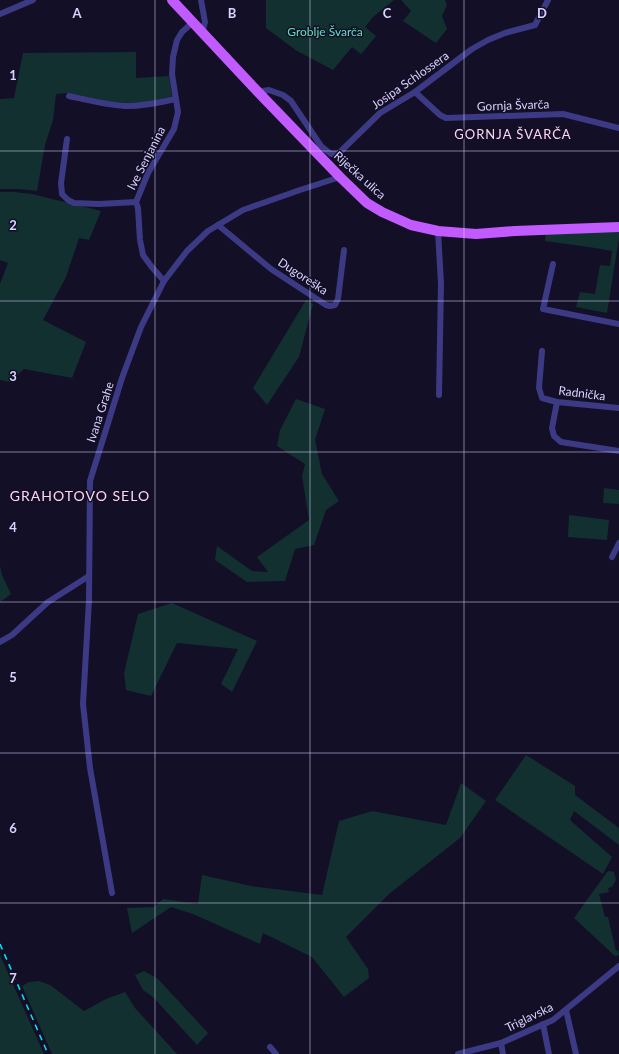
<svg xmlns="http://www.w3.org/2000/svg" width="619" height="1054" font-family="Lato,sans-serif">
<style>
.green{fill:#12302f}
.lines{fill:none;stroke-linecap:round;stroke-linejoin:round}
.minor{stroke:#3d3a85;stroke-width:6}
.primary{stroke:#c25bff;stroke-width:10}
.rail{stroke:#00e5ff;stroke-width:1.5;stroke-dasharray:6 5;stroke-linecap:butt}
.grid{fill:none;stroke:#d9d4ff;stroke-width:1;stroke-opacity:0.55}
.labels{text-anchor:middle;dominant-baseline:central;stroke-width:3;stroke-linejoin:round;paint-order:stroke}
.park-label{font-size:12px;fill:#5fe0c0;stroke:#130f26}
.street-label{font-size:12px;fill:#d9d4ff;stroke:#130f26}
.neighbourhood-label{font-size:13px;letter-spacing:1px;fill:#ffd6f0;stroke:#130f26}
.quarter-label{font-size:14px;letter-spacing:1px;fill:#ffd6f0;stroke:#130f26}
.grid-label{font-size:13px;text-anchor:middle;font-weight:bold;fill:#d9d4ff;stroke:#130f26;stroke-width:3;stroke-linejoin:round;paint-order:stroke}
</style>
<rect width="100%" height="100%" fill="#130f26"/>
<!-- green -->
<g class="green">
<path d="M266,0H394L373,17L365,27L376,36L363,52L361,54L352,47L333,70L297,51L266,28Z"/>
<path d="M401,0H445L447,5L442,16L447,29L436,43L403,21L411,11Z"/>
<path d="M136,52V78L169,76L172,96L150,102L114,103L68,93L56,94L53,120L45,145L37,191L19,189H0V99L14,98L23,53Z"/>
<path d="M0,192H15L32,194L101,211L89,240L79,238L66,277L43,320L86,342L72,378L24,369L10,382L0,380V284L8,263L0,260Z"/>
<path d="M619,228V238L607,313L576,307L580,292L595,294L600,265L610,266L612,251L589,247L545,241L546,230Z"/>
<path d="M306,300L313,304L299,357L267,405L253,388Z"/>
<path d="M296,399L325,409L315,440L322,474L339,501L326,510L314,545L295,549L285,581L247,582L215,560L217,546L252,571L268,572L257,557L309,520L302,476L305,464L277,446L280,430Z"/>
<path d="M604,488L619,490V504L603,503Z"/>
<path d="M569,515L609,520L607,540L568,537Z"/>
<path d="M0,566L2,575L11,594L0,602Z"/>
<path d="M172,603L257,641L232,692L221,684L238,649L177,643L151,696L126,690L124,673L138,614Z"/>
<path d="M526,755L575,786V795L619,828V845L574,811L570,820L612,857L603,874L495,800Z"/>
<path d="M461,783L486,801L460,838L389,894L346,937L368,969L369,978L344,997L312,957L263,933L260,944L193,914L171,907L132,933L127,908L154,907L163,899L198,904L202,875L251,886L322,895L339,821L372,811L446,825Z"/>
<path d="M610,871L614,872L616,880L612,887L608,888L609,892L599,894L605,917H608L616,951L618,950L619,955L615,956L574,918L607,872Z"/>
<path d="M0,955L44,1054H0Z"/>
<path d="M144,971L158,979L208,1033L197,1045L153,997L143,990L135,975Z"/>
<path d="M39,981L50,985L84,1011L106,999L125,992L135,1008L177,1054H52L22,986L29,982Z"/>
</g>
<g class="lines">
<!-- minor -->
<g class="minor">
<path d="M201,0L205,22L202,33"/>
<path d="M0,14L33,0"/>
<path d="M258,92L269,90L283,95L291,101L321,146L331,154H338L380,113L415,92L472,49L488,40L505,33L535,25L548,0"/>
<path d="M415,92L440,115L446,118L563,114L619,128"/>
<path d="M69,96C87,100 107,105 125,106C142,106 159,103 175,99"/>
<path d="M67,139L61,183L62,194L68,200L74,203L99,204L136,202"/>
<path d="M218,225L271,269L326,305L330,306L335,305L338,299L344,250"/>
<path d="M438,231L441,284L439,395"/>
<path d="M553,264L543,309L619,324"/>
<path d="M164,281L151,266L143,255L140,240L138,208L136,202L148,173L174,129L178,112L172,74L173,57L177,40L182,32L193,22"/>
<path d="M542,351L539,388L542,398L557,402L619,408"/>
<path d="M557,402L552,428L554,436L561,442L619,451"/>
<path d="M612,557L619,543"/>
<path d="M0,642L12,635L48,602L89,576"/>
<path d="M112,893L90,768L83,704L89,600L90,481L122,378L141,327L164,281L187,251L208,231L243,210L300,190L340,177"/>
<path d="M566,1010L576,1054"/>
<path d="M543,1024L549,1054"/>
<path d="M501,1043L503,1054"/>
<path d="M270,1047L276,1054"/>
<path d="M458,1054L501,1043L553,1020L619,966"/>
</g>
<!-- primary -->
<path class="primary" d="M172,0L258,92L340,177L367,203L382,212L411,225L438,231L476,234L515,231L619,227"/>
<!-- rail -->
<path class="rail" d="M0,944L48,1054"/>
</g>
<!-- grid -->
<path class="grid" d="M155,0V1054M310,0V1054M464,0V1054M0,151H619M0,301H619M0,452H619M0,602H619M0,753H619M0,903H619"/>
<g class="labels">
<!-- park labels -->
<g class="park-label">
<text x="325" y="31">Groblje Švarča</text>
</g>
<!-- street labels -->
<g class="street-label">
<text transform="translate(410 80) rotate(-35)">Josipa Schlossera</text>
<text transform="translate(513 105) rotate(-2)">Gornja Švarča</text>
<text transform="translate(146 158) rotate(-63)">Ive Senjanina</text>
<text transform="translate(360 175) rotate(42)">Riječka ulica</text>
<text transform="translate(303 276) rotate(33)">Dugoreška</text>
<text transform="translate(582 393) rotate(7)">Radnička</text>
<text transform="translate(100 412) rotate(-72)">Ivana Grahe</text>
<text transform="translate(529 1017) rotate(-26)">Triglavska</text>
</g>
<!-- neighbourhood labels -->
<g class="neighbourhood-label">
<text x="513" y="134">GORNJA ŠVARČA</text>
</g>
<!-- quarter labels -->
<g class="quarter-label">
<text x="80" y="495">GRAHOTOVO SELO</text>
</g>
</g>
<g class="grid-label">
<text x="77" y="18">A</text>
<text x="232" y="18">B</text>
<text x="387" y="18">C</text>
<text x="542" y="18">D</text>
<text x="13" y="80">1</text>
<text x="13" y="230">2</text>
<text x="13" y="381">3</text>
<text x="13" y="532">4</text>
<text x="13" y="682">5</text>
<text x="13" y="833">6</text>
<text x="13" y="983">7</text>
</g>
</svg>
